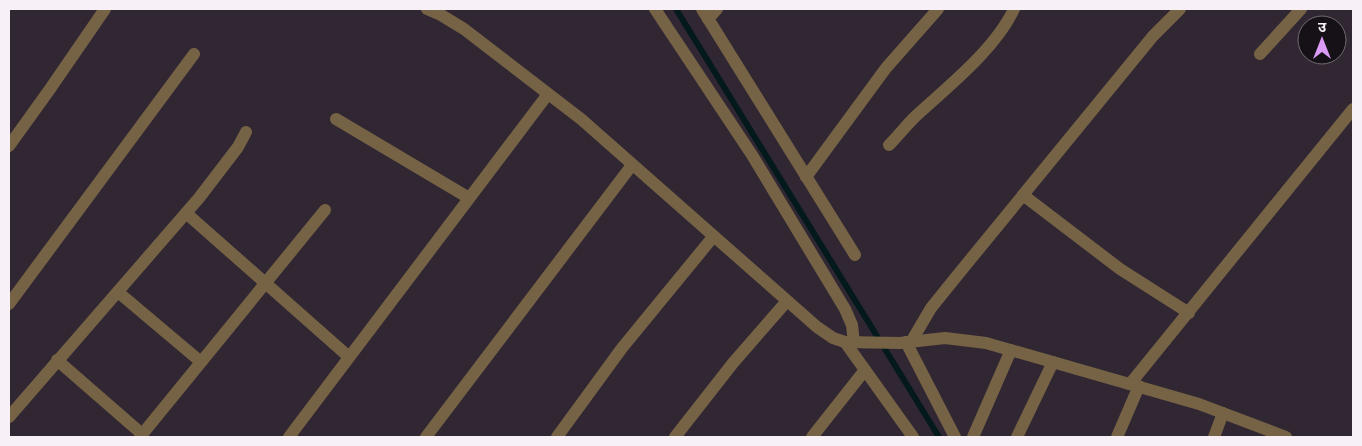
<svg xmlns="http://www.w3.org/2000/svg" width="1362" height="446" font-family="'Noto Serif','Noto Sans Devanagari',serif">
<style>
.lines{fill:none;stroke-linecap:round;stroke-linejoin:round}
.stream{stroke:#03191b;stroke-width:6}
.minor{stroke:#766346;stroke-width:12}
</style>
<rect width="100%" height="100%" fill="#312732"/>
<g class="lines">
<!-- stream -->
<path class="stream" d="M676,9L939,437"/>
<!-- minor -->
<g class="minor">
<path d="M427,9L441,15L464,29L581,119L817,327L833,338L845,342L900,343L945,338L986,343L1199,404L1286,437"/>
<path d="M655,9L752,155L845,309L852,325L854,343"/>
<path d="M702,9L855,255"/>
<path d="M708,19L717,9"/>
<path d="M1260,54L1301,9"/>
<path d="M336,119L469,198"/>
<path d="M889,145C899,135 908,123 918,114C950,85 996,48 1014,9"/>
<path d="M9,146L50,89L105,9"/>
<path d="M806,177L886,68L938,9"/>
<path d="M1023,195L1120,269L1189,313"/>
<path d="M186,213L349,357"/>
<path d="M118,292L201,362"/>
<path d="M9,304L194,54"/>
<path d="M845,342L913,437"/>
<path d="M906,342L955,437"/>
<path d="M911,342L931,308L956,277L1153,36L1180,9"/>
<path d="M57,360L142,434"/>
<path d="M1130,384L1353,109"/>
<path d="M9,417L199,198L238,147L246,132"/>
<path d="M140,437L325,210"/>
<path d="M289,437L548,94"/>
<path d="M426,437L632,165"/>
<path d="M557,437L622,348L713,237"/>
<path d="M675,437L733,363L787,301"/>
<path d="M812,437L865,370"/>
<path d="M973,437L1011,350"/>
<path d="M1017,437L1053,362"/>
<path d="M1117,437L1139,386"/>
<path d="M1214,437L1223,413"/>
</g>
</g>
<!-- border -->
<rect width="1362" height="446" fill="none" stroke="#f7f0f7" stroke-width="20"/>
<!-- north arrow -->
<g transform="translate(1322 40)"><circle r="24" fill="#161116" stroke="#706a70"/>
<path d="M0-4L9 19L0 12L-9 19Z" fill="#da9af6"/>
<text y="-8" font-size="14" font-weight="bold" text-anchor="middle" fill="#f7f0f7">उ</text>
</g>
</svg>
